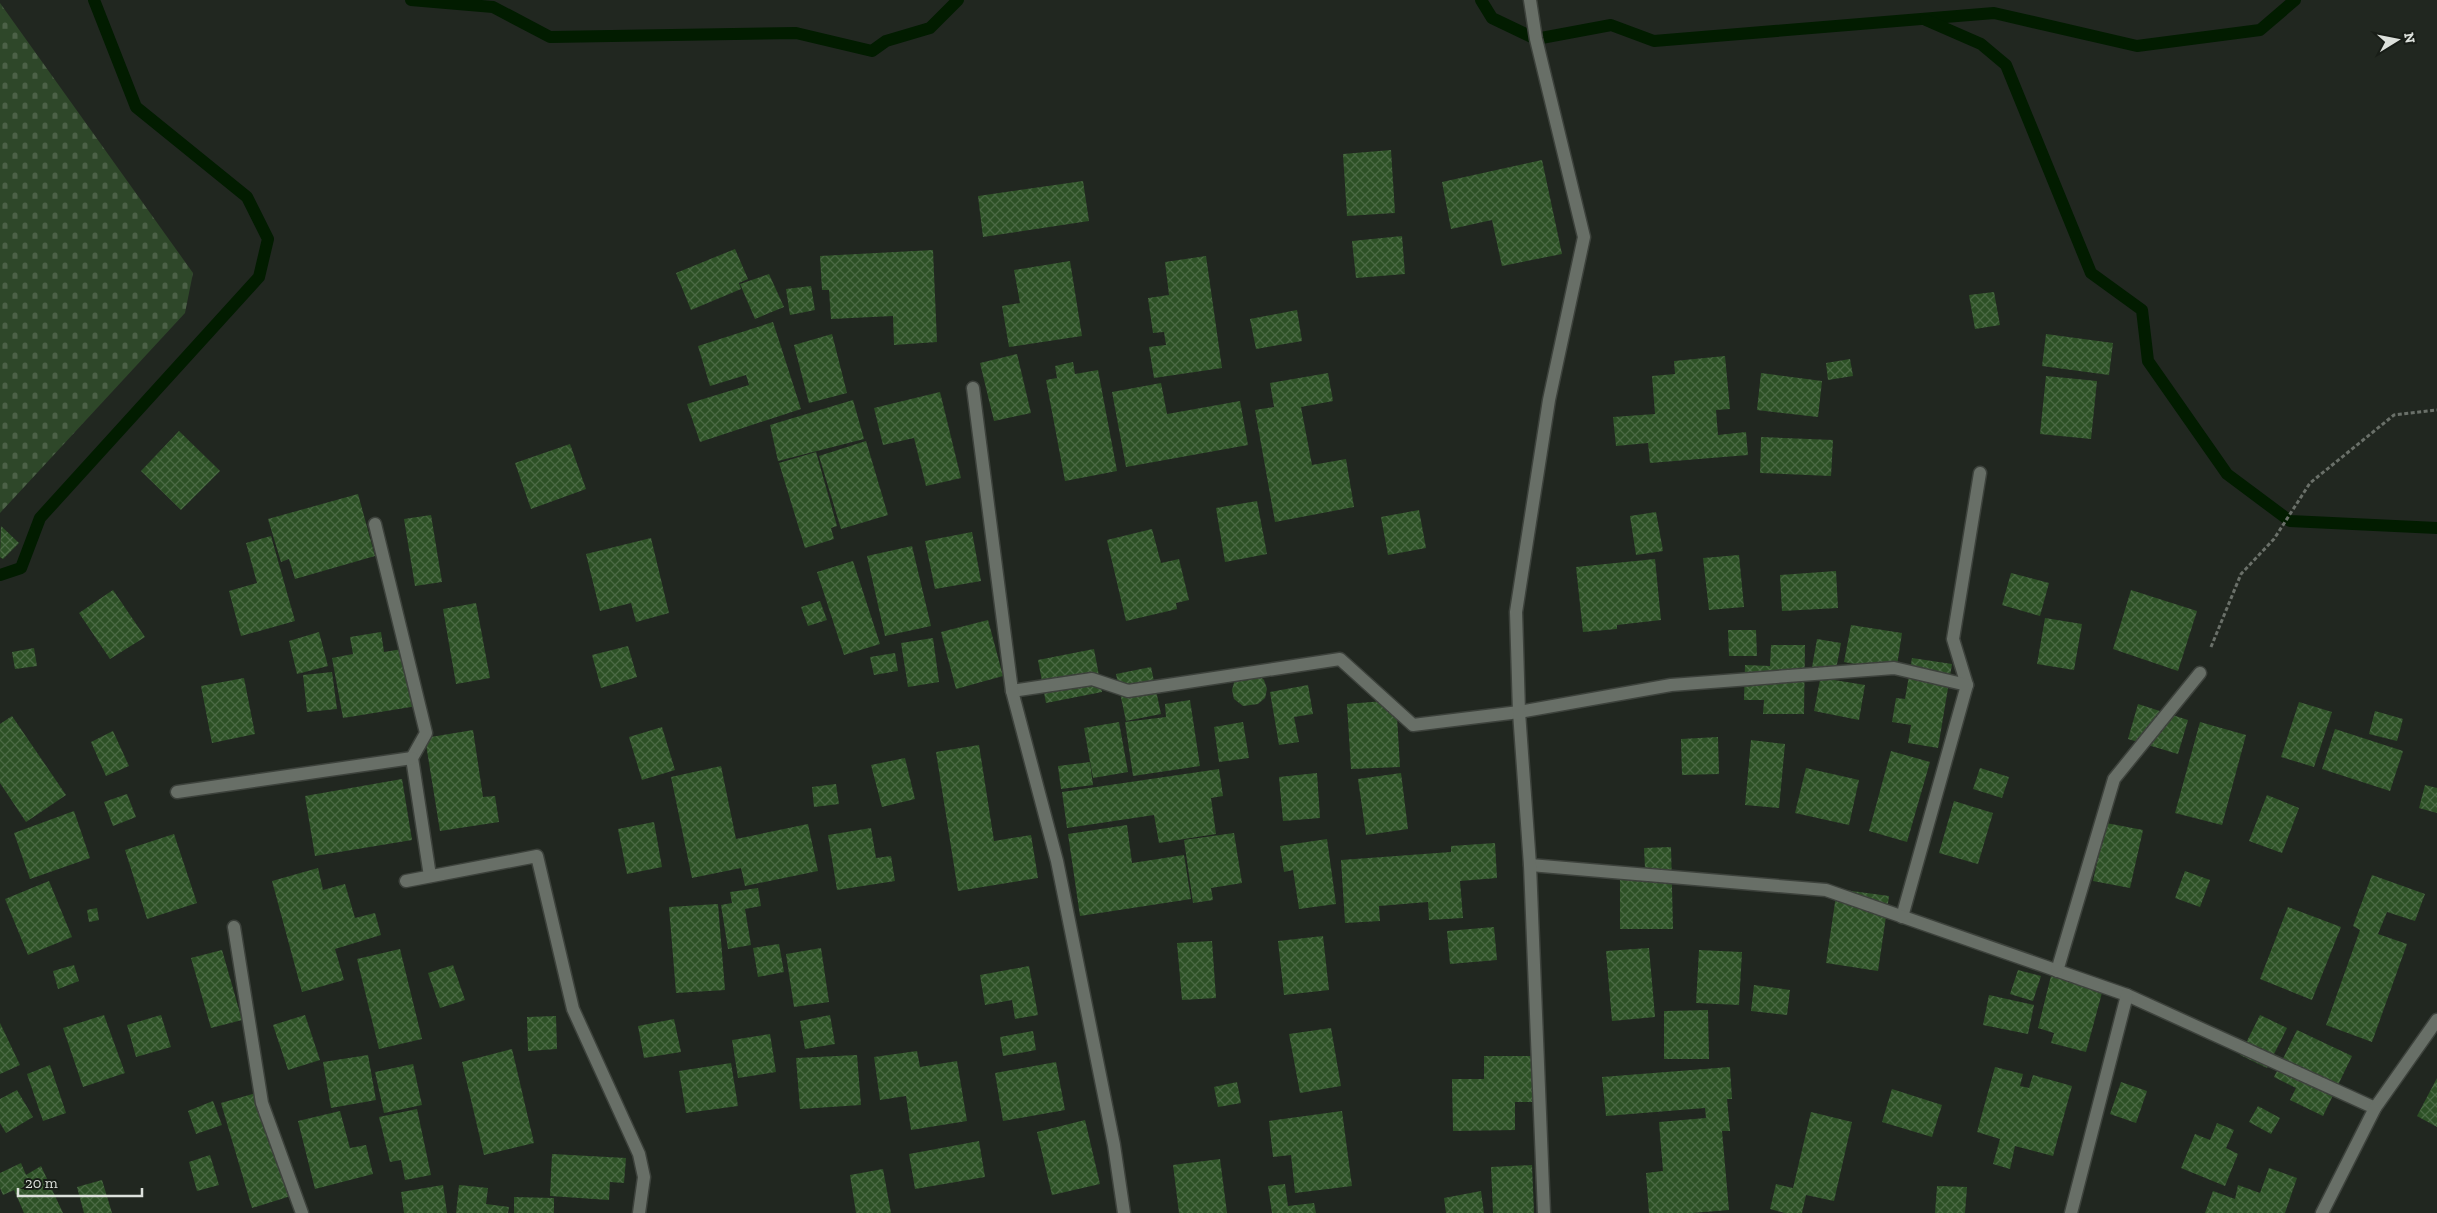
<svg xmlns="http://www.w3.org/2000/svg" width="2437" height="1213" font-family="'Zilla Slab',serif">
<style>
.cemetery{fill:url(#cemetery-stones)}
.lines{fill:none;stroke-linecap:round;stroke-linejoin:round}
.stream{stroke:#021c00;stroke-width:12}
.building{fill:url(#building-cross-hatch)}
.service-casing{stroke:#3d423c;stroke-width:15}
.minor-casing{stroke:#3d423c;stroke-width:15}
.path{stroke:#6a7069;stroke-width:3;stroke-dasharray:4 2.5;stroke-linecap:butt}
.service{stroke:#686f67;stroke-width:12}
.minor{stroke:#686f67;stroke-width:12}
</style>
<defs>
<pattern id="cemetery-stones" width="16" height="16" patternUnits="userSpaceOnUse" patternTransform="scale(1.25)"><rect width="16" height="16" fill="#2e4729"/><path d="M2 7V4a2 2 0 0 1 4 0v3zM10 15v-3a2 2 0 0 1 4 0v3z" fill="#4c6147"/></pattern>
<pattern id="building-cross-hatch" width="8" height="8" patternUnits="userSpaceOnUse" patternTransform="scale(1.25)"><rect width="8" height="8" fill="#2d5126"/><path d="M0 0l8 8M0 8l8-8" fill="none" stroke="#4b6a45"/></pattern>
</defs>
<rect width="100%" height="100%" fill="#212720"/>
<!-- cemetery -->
<path class="cemetery" d="M0,3L193,273L185,313L0,513Z"/>
<g class="lines">
<!-- stream -->
<g class="stream">
<path d="M411,0L493,7L550,37L796,33L872,51L886,41L930,28L958,0"/>
<path d="M1481,0L1492,18L1536,39L1611,25L1654,41L1994,13L2137,46L2260,30L2295,0"/>
<path d="M1926,20L1981,44L2006,65L2091,273L2142,310L2148,361L2227,474L2290,521L2437,528"/>
<path d="M0,575L21,568L40,518L259,277L268,239L247,197L136,107L94,0"/>
</g>
</g>
<!-- building -->
<g class="building">
<path d="M1391,150L1395,213L1347,216L1343,154Z"/>
<path d="M1542,160L1562,254L1502,266L1492,220L1451,229L1442,182Z"/>
<path d="M1083,181L1089,221L983,237L978,196Z"/>
<path d="M1402,236L1405,274L1356,278L1352,241Z"/>
<path d="M735,249L748,279L739,283L741,289L691,310L676,273Z"/>
<path d="M933,250L937,342L894,345L893,316L831,319L829,290H822L820,256Z"/>
<path d="M1206,256L1222,368L1154,378L1149,347L1166,345L1164,332L1153,333L1148,298L1169,295L1165,262Z"/>
<path d="M1070,261L1082,336L1009,347L1002,306L1020,303L1014,270Z"/>
<path d="M769,274L784,307L755,319L740,284Z"/>
<path d="M811,286L815,310L790,315L786,289Z"/>
<path d="M1994,292L2000,325L1975,329L1969,295Z"/>
<path d="M1297,310L1302,341L1256,349L1250,319Z"/>
<path d="M773,322L801,409L700,442L687,404L749,385L746,375L710,386L698,346Z"/>
<path d="M832,334L847,393L809,403L794,345Z"/>
<path d="M2046,334L2113,343L2109,375L2042,366Z"/>
<path d="M1017,354L1031,413L994,421L980,363Z"/>
<path d="M1725,356L1730,409L1716,410L1718,435L1746,432L1748,455L1650,463L1648,443L1616,446L1613,417L1655,414L1652,376L1675,374L1674,361Z"/>
<path d="M1850,359L1853,376L1828,380L1826,363Z"/>
<path d="M1073,362L1075,374L1098,370L1117,471L1065,481L1046,380L1057,378L1055,366Z"/>
<path d="M1328,373L1333,401L1301,407L1312,465L1346,459L1354,507L1275,522L1255,410L1274,407L1270,383Z"/>
<path d="M1761,373L1822,381L1818,417L1757,410Z"/>
<path d="M2046,376L2097,381L2091,439L2040,434Z"/>
<path d="M1161,383L1167,414L1240,401L1248,445L1126,467L1112,392Z"/>
<path d="M940,392L961,478L926,486L914,438L883,445L874,408Z"/>
<path d="M853,400L864,439L778,461L770,425Z"/>
<path d="M179,431L220,471L181,510L141,471Z"/>
<path d="M1761,437L1833,440L1831,476L1760,473Z"/>
<path d="M866,441L888,515L841,529L819,456Z"/>
<path d="M570,444L586,489L531,509L515,463Z"/>
<path d="M816,452L837,526L831,528L834,539L805,548L779,463Z"/>
<path d="M358,494L375,556L295,579L289,559L281,562L268,519Z"/>
<path d="M1257,501L1267,554L1225,562L1216,508Z"/>
<path d="M1419,510L1426,548L1388,555L1381,517Z"/>
<path d="M1656,512L1663,551L1636,555L1630,516Z"/>
<path d="M431,515L442,582L415,586L404,519Z"/>
<path d="M1,526L19,543L3,559L0,557Z"/>
<path d="M1152,529L1161,563L1179,559L1189,600L1176,603L1177,609L1126,621L1107,540Z"/>
<path d="M972,532L981,581L935,589L925,541Z"/>
<path d="M271,536L295,621L241,636L229,591L257,583L246,543Z"/>
<path d="M651,538L669,613L636,622L631,603L600,611L586,554Z"/>
<path d="M912,546L931,626L885,636L867,556Z"/>
<path d="M1739,555L1744,607L1709,610L1703,558Z"/>
<path d="M1655,559L1661,620L1617,625V629L1583,632L1576,567Z"/>
<path d="M853,561L880,644L844,655L817,572Z"/>
<path d="M1836,571L1838,608L1782,611L1780,575Z"/>
<path d="M2011,573L2049,583L2040,616L2002,605Z"/>
<path d="M113,590L145,637L110,659L79,613Z"/>
<path d="M2131,590L2197,611L2178,671L2113,649Z"/>
<path d="M820,601L827,620L808,626L801,607Z"/>
<path d="M476,603L490,678L456,684L443,609Z"/>
<path d="M2045,618L2082,624L2074,670L2037,664Z"/>
<path d="M988,620L1003,676L956,689L941,632Z"/>
<path d="M1851,625L1902,633L1896,672L1844,662Z"/>
<path d="M1728,630H1756L1757,656H1729Z"/>
<path d="M319,632L328,666L297,674L289,641Z"/>
<path d="M381,632L384,652L408,648L417,706L343,718L332,658L353,654L350,637Z"/>
<path d="M933,638L939,682L908,687L901,643Z"/>
<path d="M1817,639L1841,643L1834,680L1865,685L1859,720L1814,711L1820,680L1810,678Z"/>
<path d="M1771,645H1805L1804,714H1763L1764,700H1744L1745,665L1770,666Z"/>
<path d="M628,646L637,677L601,688L592,655Z"/>
<path d="M34,648L37,666L15,669L12,652Z"/>
<path d="M1094,649L1102,692L1046,703L1038,660Z"/>
<path d="M895,653L898,671L874,675L870,657Z"/>
<path d="M1912,658L1952,664L1938,748L1908,743L1911,725L1892,722L1896,698L1905,699Z"/>
<path d="M1151,667L1161,714L1126,721L1116,674Z"/>
<path d="M332,672L337,709L307,712L303,675Z"/>
<path d="M1260,676L1264,680L1267,689L1265,698L1258,704L1243,706L1234,699L1232,690L1235,679Z"/>
<path d="M244,678L255,734L212,743L201,686Z"/>
<path d="M1308,685L1313,714L1294,717L1299,742L1279,745L1270,692Z"/>
<path d="M1190,700L1200,766L1133,776L1125,722L1166,717L1165,704Z"/>
<path d="M1396,700L1400,767L1351,769L1347,704Z"/>
<path d="M2299,702L2332,712L2314,767L2281,757Z"/>
<path d="M2138,704L2188,720L2178,754L2128,739Z"/>
<path d="M2375,711L2403,719L2397,741L2369,734Z"/>
<path d="M12,716L66,795L26,822L0,783V724Z"/>
<path d="M1119,722L1128,772L1093,778L1084,728Z"/>
<path d="M1243,722L1249,758L1219,762L1214,727Z"/>
<path d="M2200,722L2246,735L2222,825L2175,813Z"/>
<path d="M662,727L675,770L642,780L629,737Z"/>
<path d="M2335,729L2403,751L2390,791L2322,769Z"/>
<path d="M473,730L483,797L495,796L499,822L440,831L425,738Z"/>
<path d="M113,731L129,766L106,776L91,742Z"/>
<path d="M1718,737L1719,774L1682,775L1681,739Z"/>
<path d="M1751,740L1785,744L1779,808L1745,805Z"/>
<path d="M979,745L994,841L1031,835L1038,878L958,891L936,752Z"/>
<path d="M1891,751L1930,762L1907,842L1869,831Z"/>
<path d="M905,758L915,799L882,807L871,765Z"/>
<path d="M1090,762L1093,785L1061,789L1058,766Z"/>
<path d="M721,766L736,839L808,824L818,871L745,886L741,868L692,878L671,777Z"/>
<path d="M1806,768L1859,780L1849,825L1795,813Z"/>
<path d="M1980,768L2009,777L2002,798L1973,789Z"/>
<path d="M1219,769L1223,796L1211,798L1216,834L1159,843L1154,815L1067,828L1062,792Z"/>
<path d="M1317,773L1320,818L1283,821L1279,777Z"/>
<path d="M1401,773L1408,829L1366,835L1358,779Z"/>
<path d="M402,779L412,840L315,856L305,796Z"/>
<path d="M836,784L839,804L814,807L812,787Z"/>
<path d="M2425,785L2437,788V813L2419,808Z"/>
<path d="M127,794L136,817L113,826L104,802Z"/>
<path d="M2267,795L2299,808L2282,853L2249,841Z"/>
<path d="M1954,801L1993,813L1978,864L1939,853Z"/>
<path d="M74,811L90,858L30,879L14,833Z"/>
<path d="M654,822L662,867L627,874L618,829Z"/>
<path d="M2106,823L2143,830L2130,888L2093,881Z"/>
<path d="M1127,825L1132,863L1184,855L1191,899L1080,916L1068,834Z"/>
<path d="M871,828L876,858L891,856L895,881L837,890L828,835Z"/>
<path d="M1234,833L1242,883L1211,888L1213,900L1193,903L1184,840Z"/>
<path d="M174,834L197,903L147,919L125,850Z"/>
<path d="M1327,839L1336,904L1299,909L1293,870L1284,872L1280,846Z"/>
<path d="M1495,843L1497,878L1460,881L1463,918L1429,920L1428,902L1379,906L1380,921L1345,923L1341,860L1451,852V846Z"/>
<path d="M1671,847L1673,929H1620V869L1645,868L1644,848Z"/>
<path d="M318,868L323,890L345,884L355,918L375,913L381,935L335,949L344,980L302,992L272,881Z"/>
<path d="M2185,871L2210,880L2200,907L2175,898Z"/>
<path d="M2372,875L2425,894L2415,921L2387,912L2378,934L2407,944L2372,1042L2326,1025L2360,930L2353,926Z"/>
<path d="M49,881L72,937L28,955L5,899Z"/>
<path d="M758,888L761,906L745,909L751,945L728,949L721,905L732,903L730,892Z"/>
<path d="M1837,889L1889,896L1878,971L1826,963Z"/>
<path d="M718,904L725,990L676,993L669,907Z"/>
<path d="M2288,907L2341,927L2312,1000L2260,979Z"/>
<path d="M97,908L99,920L89,922L87,910Z"/>
<path d="M1494,927L1497,960L1450,964L1447,931Z"/>
<path d="M1323,936L1329,990L1284,995L1278,941Z"/>
<path d="M1212,941L1216,998L1182,1000L1177,943Z"/>
<path d="M779,944L784,972L758,977L753,948Z"/>
<path d="M821,948L829,1002L794,1007L786,954Z"/>
<path d="M1649,948L1655,1017L1612,1021L1606,951Z"/>
<path d="M400,949L422,1039L379,1049L357,959Z"/>
<path d="M222,950L242,1020L211,1028L191,958Z"/>
<path d="M1699,950L1742,952L1739,1005L1696,1003Z"/>
<path d="M74,965L79,981L58,989L53,971Z"/>
<path d="M453,965L465,1000L440,1008L428,973Z"/>
<path d="M1029,966L1038,1015L1015,1019L1012,1000L985,1005L980,975Z"/>
<path d="M2018,970L2041,976L2033,1001L2010,994Z"/>
<path d="M2051,976L2103,989L2086,1052L2051,1043L2054,1033L2038,1028Z"/>
<path d="M1754,985L1790,990L1787,1015L1751,1011Z"/>
<path d="M1989,995L2034,1005L2028,1034L1983,1025Z"/>
<path d="M1708,1010L1709,1059H1664V1011Z"/>
<path d="M104,1015L125,1073L83,1087L63,1028Z"/>
<path d="M161,1015L171,1047L136,1057L127,1025Z"/>
<path d="M305,1015L320,1060L288,1070L273,1025Z"/>
<path d="M830,1015L835,1044L805,1049L800,1021Z"/>
<path d="M2260,1015L2287,1028L2267,1068L2240,1055Z"/>
<path d="M556,1016L557,1049L528,1051L527,1017Z"/>
<path d="M674,1019L681,1052L644,1058L638,1026Z"/>
<path d="M0,1023L20,1065L0,1074Z"/>
<path d="M1331,1028L1341,1086L1300,1093L1289,1034Z"/>
<path d="M2297,1030L2352,1056L2323,1116L2290,1100L2296,1088L2274,1077Z"/>
<path d="M1033,1031L1036,1050L1003,1056L1000,1037Z"/>
<path d="M770,1034L776,1072L738,1078L732,1040Z"/>
<path d="M512,1049L534,1143L484,1155L462,1062Z"/>
<path d="M917,1051L920,1067L957,1061L967,1121L911,1130L906,1096L880,1100L874,1057Z"/>
<path d="M368,1055L376,1100L331,1108L323,1062Z"/>
<path d="M857,1055L861,1105L800,1109L796,1058Z"/>
<path d="M1484,1056H1543V1102H1515V1130L1453,1131L1452,1079H1484Z"/>
<path d="M1056,1062L1065,1110L1003,1121L995,1073Z"/>
<path d="M731,1063L738,1106L686,1113L679,1071Z"/>
<path d="M413,1064L422,1105L384,1113L375,1072Z"/>
<path d="M50,1065L66,1113L43,1121L27,1074Z"/>
<path d="M1730,1067L1732,1099H1727L1730,1131H1722L1729,1210L1692,1213H1649L1646,1173L1663,1171L1659,1122L1706,1118L1705,1108L1606,1116L1602,1077Z"/>
<path d="M1995,1067L2023,1074L2020,1086L2029,1088L2033,1075L2072,1086L2053,1156L2015,1146L2010,1169L1993,1164L2000,1139L1977,1132Z"/>
<path d="M2437,1078V1127L2417,1116Z"/>
<path d="M1237,1082L1241,1103L1218,1107L1214,1087Z"/>
<path d="M2121,1082L2147,1091L2136,1123L2110,1114Z"/>
<path d="M1892,1089L1942,1105L1932,1137L1882,1122Z"/>
<path d="M17,1090L33,1117L6,1133L0,1123V1099Z"/>
<path d="M263,1091L294,1195L252,1208L221,1103Z"/>
<path d="M213,1101L222,1125L196,1134L188,1111Z"/>
<path d="M2258,1106L2280,1118L2271,1134L2249,1122Z"/>
<path d="M417,1109L431,1175L405,1180L401,1160L390,1162L379,1117Z"/>
<path d="M340,1111L350,1148L366,1145L373,1174L315,1189L298,1121Z"/>
<path d="M1342,1111L1352,1186L1295,1193L1291,1155L1273,1157L1269,1121Z"/>
<path d="M1811,1112L1852,1122L1834,1201L1806,1195L1802,1213H1785L1770,1209L1776,1184L1793,1188Z"/>
<path d="M1085,1120L1100,1184L1052,1195L1037,1132Z"/>
<path d="M2217,1123L2234,1130L2226,1148L2238,1154L2225,1186L2181,1168L2195,1134L2210,1140Z"/>
<path d="M979,1141L985,1177L915,1189L909,1154Z"/>
<path d="M552,1154L626,1158L624,1183L610,1182L609,1200L550,1196Z"/>
<path d="M210,1155L219,1185L197,1191L189,1162Z"/>
<path d="M1220,1159L1227,1213H1179L1173,1165Z"/>
<path d="M21,1163L26,1175L41,1166L63,1213H24L14,1190L3,1195L0,1188V1173Z"/>
<path d="M1532,1165L1534,1213H1493L1491,1167Z"/>
<path d="M2269,1168L2297,1178L2285,1213H2205L2213,1191L2235,1199L2238,1185L2260,1193Z"/>
<path d="M883,1169L891,1213H856L850,1175Z"/>
<path d="M102,1180L112,1213H84L77,1187Z"/>
<path d="M1285,1184L1288,1206L1314,1203L1316,1213H1272L1268,1186Z"/>
<path d="M443,1185L447,1213H404L401,1192Z"/>
<path d="M459,1185L488,1188L486,1204L509,1207L508,1213H456Z"/>
<path d="M1937,1186L1967,1187L1965,1213H1935Z"/>
<path d="M1481,1191L1484,1213H1446L1444,1198Z"/>
<path d="M514,1197L554,1198V1213H514Z"/>
</g>
<g class="lines">
<!-- service casing -->
<g class="service-casing">
<g id="service">
<path d="M375,524L426,733L412,758L430,876"/>
<path d="M1967,685L1953,639L1980,473"/>
<path d="M1012,691L1092,679L1128,691L1340,659L1413,725L1519,712L1671,685L1894,668L1967,685L1902,917"/>
<path d="M177,792L412,758"/>
<path d="M1530,865L1826,890L2127,995L2375,1108"/>
<path d="M234,927L262,1103L302,1213"/>
<path d="M2057,971L2114,779L2200,673"/>
</g>
</g>
<!-- minor casing -->
<g class="minor-casing">
<g id="minor">
<path d="M1530,0L1536,39L1584,237L1549,400L1516,612L1519,712L1530,865L1544,1213"/>
<path d="M973,388L1012,691L1057,861L1114,1145L1124,1213"/>
<path d="M406,881L537,856L573,1009L639,1154L644,1177L639,1213"/>
<path d="M2071,1213L2127,995"/>
<path d="M2322,1213L2375,1108L2437,1020"/>
</g>
</g>
<!-- path -->
<path class="path" d="M2211,647L2241,574L2274,539L2310,483L2394,415L2437,410"/>
<!-- service -->
<use href="#service" class="service"/>
<!-- minor -->
<use href="#minor" class="minor"/>
</g>
<!-- north arrow -->
<g transform="translate(2397 40) rotate(80)" stroke="#181d17" stroke-width="4" paint-order="stroke">
<path d="M0-4L9 19L0 12L-9 19Z" fill="#dde1dc"/>
<text y="-8" font-size="14" font-weight="bold" text-anchor="middle" fill="#dde1dc">N</text>
</g>
<!-- scale -->
<path d="M18 1188v8h124v-8" fill="none" stroke="#dde1dc" stroke-width="2.5"/>
<text x="25" y="1188" font-size="15" fill="#dde1dc" stroke="#181d17" stroke-width="4" paint-order="stroke">20 m</text>
</svg>
